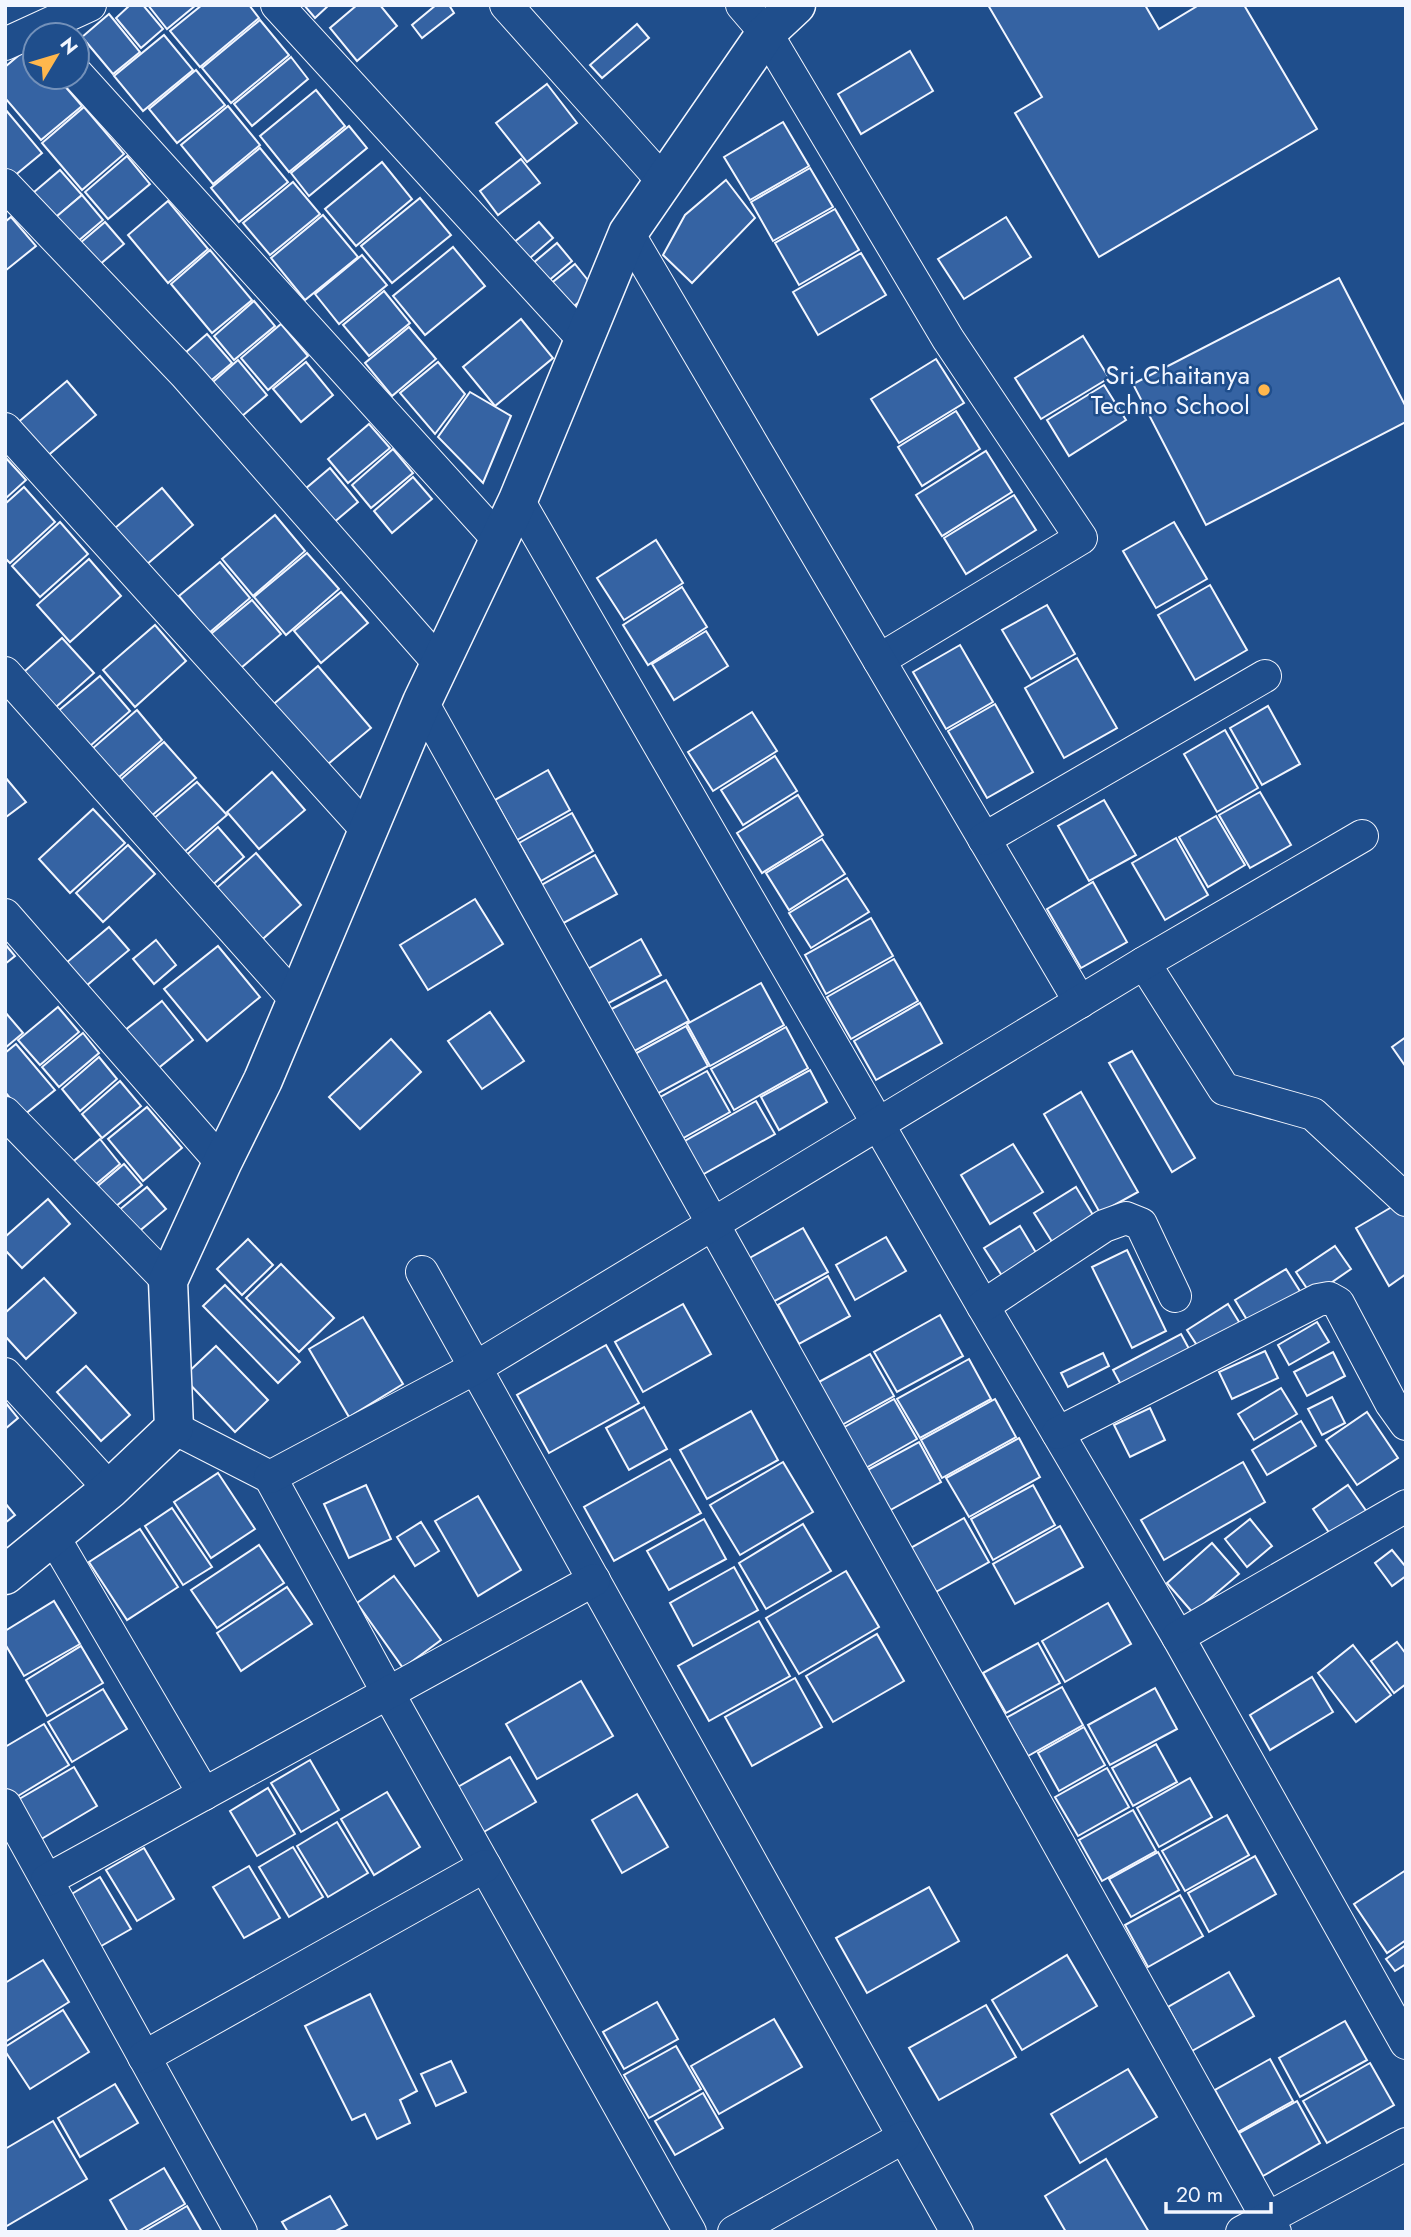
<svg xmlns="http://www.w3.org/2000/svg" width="1411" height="2237" font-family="Jost,sans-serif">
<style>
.building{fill:#3563a3;stroke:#f2f6ff;stroke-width:2}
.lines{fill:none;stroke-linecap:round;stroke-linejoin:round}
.minor-casing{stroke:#f2f6ff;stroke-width:34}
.tertiary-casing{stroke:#f2f6ff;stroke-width:41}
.minor{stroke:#1f4e8c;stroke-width:32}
.tertiary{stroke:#1f4e8c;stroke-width:38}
.poi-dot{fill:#ffb74d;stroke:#1f4e8c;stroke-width:2.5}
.labels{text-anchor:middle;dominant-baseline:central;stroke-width:5;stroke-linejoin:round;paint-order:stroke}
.poi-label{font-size:26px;fill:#f2f6ff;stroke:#1f4e8c;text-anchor:end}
</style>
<rect width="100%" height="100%" fill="#1f4e8c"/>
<!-- building -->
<g class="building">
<path d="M130,5H143L163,29L141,48L116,18Z"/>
<path d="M148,5H196L167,29Z"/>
<path d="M202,5H249L259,18L200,67L170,31Z"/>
<path d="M304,5H329L315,18Z"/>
<path d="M357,5H380L397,26L357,61L330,28Z"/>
<path d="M436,5H449L454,13L422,38L412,25Z"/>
<path d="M988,5H1145L1159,29L1199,5H1244L1317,129L1099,257L1015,113L1042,97Z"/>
<path d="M109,14L140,52L113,74L82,37Z"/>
<path d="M260,20L289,55L231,103L202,68Z"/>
<path d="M637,24L649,38L602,78L590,65Z"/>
<path d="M164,35L193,70L143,111L114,76Z"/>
<path d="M31,45L35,51V77H57L82,106L41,140L5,98V67Z"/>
<path d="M910,51L933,91L861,134L838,94Z"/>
<path d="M291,57L308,79L252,126L234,104Z"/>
<path d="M196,70L225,105L177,143L149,109Z"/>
<path d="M547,84L577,123L527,162L496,123Z"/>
<path d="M316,90L345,126L289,172L260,136Z"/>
<path d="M228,106L260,145L213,184L181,145Z"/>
<path d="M84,107L124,154L82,190L42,143Z"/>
<path d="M5,109L42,153L7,182L5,180Z"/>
<path d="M783,122L809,166L750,200L724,157Z"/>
<path d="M349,126L367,148L309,196L291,173Z"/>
<path d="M260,148L288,182L239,222L211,188Z"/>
<path d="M127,156L150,184L108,219L85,192Z"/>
<path d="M521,159L540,183L498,215L480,191Z"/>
<path d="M382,162L412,199L356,246L325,209Z"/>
<path d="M810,168L833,207L773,241L751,202Z"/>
<path d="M60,170L82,195L49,223L27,198Z"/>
<path d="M726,180L755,218L692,283L663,255L685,215Z"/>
<path d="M293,182L320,214L270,255L243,223Z"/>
<path d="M82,195L103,220L71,247L50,222Z"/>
<path d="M420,198L451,235L392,283L361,246Z"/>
<path d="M168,201L208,249L168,283L128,235Z"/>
<path d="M835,209L859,250L799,285L775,243Z"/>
<path d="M323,215L358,257L305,300L271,258Z"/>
<path d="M11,217L36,246L5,271V222Z"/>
<path d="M1006,217L1031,257L964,299L938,259Z"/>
<path d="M105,222L124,244L92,271L73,249Z"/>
<path d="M539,222L553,238L522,265L508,247Z"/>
<path d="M557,243L572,261L541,287L526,269Z"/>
<path d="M453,247L485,286L425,335L393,296Z"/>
<path d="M210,250L252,300L212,333L171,284Z"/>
<path d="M861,253L886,295L818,335L793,292Z"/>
<path d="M362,255L387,285L339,324L315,294Z"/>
<path d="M575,264L595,289L563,315L543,290Z"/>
<path d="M1339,278L1406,407V422L1206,525L1133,384Z"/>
<path d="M384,291L410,323L369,356L343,325Z"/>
<path d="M254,301L275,326L234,360L214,336Z"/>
<path d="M521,319L553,358L495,406L463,367Z"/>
<path d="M281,324L308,356L268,390L241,358Z"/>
<path d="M409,327L436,359L392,396L365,363Z"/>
<path d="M207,334L232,363L202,388L178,359Z"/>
<path d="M1083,336L1109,378L1041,419L1015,378Z"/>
<path d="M936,359L964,403L899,443L871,399Z"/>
<path d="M238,360L267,395L235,422L206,388Z"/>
<path d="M306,362L333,395L301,422L273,389Z"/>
<path d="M438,362L465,394L435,434L400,393Z"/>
<path d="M67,381L96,415L45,458L16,424Z"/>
<path d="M1104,385L1126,420L1069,456L1047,420Z"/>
<path d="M470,392L511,416L483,483L438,437Z"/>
<path d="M956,411L980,449L922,486L898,447Z"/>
<path d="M369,424L390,448L348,483L328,459Z"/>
<path d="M393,449L413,473L371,508L352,485Z"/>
<path d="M986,451L1012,492L942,536L916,495Z"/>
<path d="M5,457L26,480L5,499Z"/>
<path d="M330,468L358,502L326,529L298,495Z"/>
<path d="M413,477L432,499L392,533L374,511Z"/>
<path d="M24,487L55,522L10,563L5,558V504Z"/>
<path d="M162,488L193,525L139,571L108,534Z"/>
<path d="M1014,495L1036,530L966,574L944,538Z"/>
<path d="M275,515L305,551L253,596L222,559Z"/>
<path d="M60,522L88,554L40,597L12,566Z"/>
<path d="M1174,522L1207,579L1156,608L1123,551Z"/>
<path d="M656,540L683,583L624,620L597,578Z"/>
<path d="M307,553L339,589L286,635L254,597Z"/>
<path d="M89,559L121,596L70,642L37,605Z"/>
<path d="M220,562L250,598L209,633L179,596Z"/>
<path d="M1210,585L1247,650L1195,680L1158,615Z"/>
<path d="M682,587L707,627L648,665L623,625Z"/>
<path d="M341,592L368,623L321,663L294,631Z"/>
<path d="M252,600L281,634L235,673L206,638Z"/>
<path d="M1047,605L1075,654L1031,679L1002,630Z"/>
<path d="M155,625L186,661L135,707L103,670Z"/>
<path d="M706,631L728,666L674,700L652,664Z"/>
<path d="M62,638L94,673L47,715L16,679Z"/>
<path d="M960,645L993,702L946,729L913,672Z"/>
<path d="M1077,658L1117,728L1064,758L1025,688Z"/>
<path d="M318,666L371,728L321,770L269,708Z"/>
<path d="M100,676L130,711L82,753L51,717Z"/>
<path d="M995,704L1033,772L987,798L948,731Z"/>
<path d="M1268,706L1300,764L1262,785L1230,728Z"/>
<path d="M137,710L162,740L111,784L85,755Z"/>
<path d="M752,712L777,751L713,791L688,752Z"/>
<path d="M1225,730L1258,788L1217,812L1184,754Z"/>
<path d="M164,742L196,778L143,823L112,787Z"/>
<path d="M775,756L797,791L743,825L721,790Z"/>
<path d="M548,770L570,810L517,840L495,800Z"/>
<path d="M272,772L305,810L259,849L227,812Z"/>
<path d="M5,777L26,802L6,817H5Z"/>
<path d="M197,782L227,815L176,859L146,825Z"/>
<path d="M1260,792L1291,845L1250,868L1219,815Z"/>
<path d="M798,795L823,835L762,873L737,833Z"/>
<path d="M1104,800L1136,855L1089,881L1058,826Z"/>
<path d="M93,809L125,843L70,893L39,859Z"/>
<path d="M572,813L593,851L541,881L519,843Z"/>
<path d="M1216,816L1245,865L1208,887L1179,837Z"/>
<path d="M218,827L244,857L209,888L183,858Z"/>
<path d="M1176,838L1208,895L1165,920L1132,863Z"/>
<path d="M822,839L845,874L789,910L766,873Z"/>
<path d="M128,845L155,874L103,922L76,893Z"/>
<path d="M256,853L301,905L256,945L211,893Z"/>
<path d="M595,855L617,894L560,925L538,887Z"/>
<path d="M847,878L869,912L811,948L789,913Z"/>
<path d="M1093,882L1127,942L1081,968L1047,909Z"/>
<path d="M475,899L503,944L428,990L400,945Z"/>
<path d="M871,918L893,956L826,994L805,955Z"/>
<path d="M109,927L129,950L86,986L66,963Z"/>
<path d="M641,939L661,975L607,1004L588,969Z"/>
<path d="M156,940L176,965L154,984L133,959Z"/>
<path d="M5,944L15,956L5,964Z"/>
<path d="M218,946L260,997L207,1041L164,989Z"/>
<path d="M894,959L918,1001L851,1039L827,997Z"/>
<path d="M666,980L689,1021L629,1054L606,1012Z"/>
<path d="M761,983L784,1025L710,1066L687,1024Z"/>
<path d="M162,1001L193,1040L156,1070L124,1031Z"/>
<path d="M920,1003L942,1043L876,1080L854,1041Z"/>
<path d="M58,1007L79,1032L40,1065L18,1040Z"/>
<path d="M5,1012L23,1033L5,1048Z"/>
<path d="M490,1012L524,1061L482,1089L448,1041Z"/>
<path d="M686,1026L708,1066L655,1095L633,1055Z"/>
<path d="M786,1027L808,1068L734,1110L711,1069Z"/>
<path d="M83,1033L99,1053L59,1087L42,1067Z"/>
<path d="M1406,1037V1067L1392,1047Z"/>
<path d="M391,1039L421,1072L360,1129L329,1097Z"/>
<path d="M16,1044L55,1090L24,1115L5,1092V1053Z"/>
<path d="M1132,1051L1195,1158L1172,1172L1109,1063Z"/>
<path d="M99,1057L117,1079L80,1111L62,1089Z"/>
<path d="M810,1070L827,1102L779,1130L761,1097Z"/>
<path d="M707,1071L730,1112L678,1141L655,1100Z"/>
<path d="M120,1081L141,1106L102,1138L82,1114Z"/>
<path d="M1081,1092L1138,1192L1100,1213L1044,1114Z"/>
<path d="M756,1101L775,1134L702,1175L683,1142Z"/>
<path d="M147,1107L182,1148L143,1181L108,1139Z"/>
<path d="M100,1139L120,1164L89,1190L69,1165Z"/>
<path d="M1013,1144L1043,1192L990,1224L961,1175Z"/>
<path d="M124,1164L142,1185L110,1211L93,1190Z"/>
<path d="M147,1187L166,1209L137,1233L118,1211Z"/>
<path d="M1076,1187L1096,1220L1054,1245L1034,1213Z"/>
<path d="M48,1199L70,1224L22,1268L5,1250V1237Z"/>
<path d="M1402,1201L1406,1207V1274L1389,1286L1356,1228Z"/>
<path d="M1020,1226L1041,1261L1006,1282L984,1248Z"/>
<path d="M803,1228L828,1272L771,1303L746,1260Z"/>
<path d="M886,1237L906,1271L855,1300L836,1265Z"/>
<path d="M248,1239L273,1265L242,1295L217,1269Z"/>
<path d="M1335,1246L1351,1269L1312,1296L1296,1272Z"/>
<path d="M1127,1250L1166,1331L1132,1348L1092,1267Z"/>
<path d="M281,1264L334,1318L299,1352L246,1298Z"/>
<path d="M1286,1269L1303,1296L1252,1328L1235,1300Z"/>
<path d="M828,1276L850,1316L799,1344L778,1305Z"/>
<path d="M44,1278L76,1313L26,1359L5,1336V1313Z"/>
<path d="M225,1285L300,1362L278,1383L203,1306Z"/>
<path d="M683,1304L711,1354L643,1392L615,1342Z"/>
<path d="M1228,1304L1244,1330L1204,1356L1187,1330Z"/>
<path d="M940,1315L963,1356L897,1392L874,1352Z"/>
<path d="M363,1317L403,1384L349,1417L309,1349Z"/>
<path d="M1317,1322L1329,1342L1289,1365L1278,1345Z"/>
<path d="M1181,1334L1194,1358L1126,1394L1113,1370Z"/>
<path d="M606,1345L639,1403L549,1453L517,1395Z"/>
<path d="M216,1346L268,1400L235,1432L183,1377Z"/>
<path d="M1265,1351L1278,1378L1232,1399L1219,1372Z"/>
<path d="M1333,1352L1345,1376L1307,1396L1294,1372Z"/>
<path d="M1103,1353L1109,1366L1068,1387L1061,1373Z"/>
<path d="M870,1354L894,1396L840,1426L817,1383Z"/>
<path d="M969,1359L991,1399L920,1438L897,1399Z"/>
<path d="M86,1366L130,1415L101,1441L57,1392Z"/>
<path d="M1281,1388L1297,1414L1254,1440L1238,1414Z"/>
<path d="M1332,1397L1345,1423L1322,1435L1308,1409Z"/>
<path d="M894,1399L917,1439L864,1469L841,1429Z"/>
<path d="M995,1399L1016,1437L942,1478L921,1440Z"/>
<path d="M5,1402L18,1418L5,1429Z"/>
<path d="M644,1407L667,1449L629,1470L606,1428Z"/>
<path d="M1150,1408L1165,1440L1130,1457L1114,1425Z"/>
<path d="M751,1411L778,1460L707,1499L680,1450Z"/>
<path d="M1367,1412L1398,1458L1357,1485L1326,1440Z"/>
<path d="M1301,1421L1316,1446L1267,1475L1252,1450Z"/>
<path d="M1019,1438L1040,1477L969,1517L946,1478Z"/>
<path d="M919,1442L941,1482L885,1513L862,1473Z"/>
<path d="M670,1459L701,1513L614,1561L584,1507Z"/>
<path d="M783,1462L813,1512L740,1555L710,1505Z"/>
<path d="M1243,1462L1265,1502L1164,1560L1141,1520Z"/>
<path d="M218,1473L255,1529L211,1558L174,1502Z"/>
<path d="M366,1485L391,1539L349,1558L324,1504Z"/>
<path d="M1033,1485L1055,1525L993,1560L971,1519Z"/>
<path d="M1348,1485L1367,1512L1332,1537L1313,1509Z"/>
<path d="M478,1496L521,1570L478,1596L435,1521Z"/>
<path d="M5,1503L15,1515L5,1523Z"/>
<path d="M172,1508L212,1567L183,1585L145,1526Z"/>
<path d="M964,1518L989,1562L934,1593L909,1549Z"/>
<path d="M704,1519L726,1559L669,1590L647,1551Z"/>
<path d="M1250,1519L1272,1546L1247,1567L1225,1539Z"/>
<path d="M421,1522L439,1551L415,1566L397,1537Z"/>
<path d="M803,1524L831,1571L766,1609L739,1563Z"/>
<path d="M1060,1526L1083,1567L1015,1604L993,1564Z"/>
<path d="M140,1529L178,1587L127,1620L89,1562Z"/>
<path d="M1212,1543L1239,1574L1193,1613L1167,1583Z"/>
<path d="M259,1545L284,1583L217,1628L191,1590Z"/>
<path d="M1392,1550L1406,1567V1576L1392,1586L1375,1563Z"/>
<path d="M734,1567L758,1610L693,1646L670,1603Z"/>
<path d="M846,1571L879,1627L799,1674L766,1618Z"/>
<path d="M394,1576L441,1640L403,1668L357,1603Z"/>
<path d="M287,1587L312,1624L241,1671L217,1633Z"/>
<path d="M54,1601L80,1644L24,1676L5,1644V1631Z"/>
<path d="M1108,1603L1131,1644L1065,1682L1042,1641Z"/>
<path d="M759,1621L790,1676L709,1721L678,1666Z"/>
<path d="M877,1634L904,1681L833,1722L806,1676Z"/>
<path d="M1397,1642L1406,1654V1684L1394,1693L1371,1661Z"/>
<path d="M1038,1643L1060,1683L1006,1713L983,1673Z"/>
<path d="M1353,1645L1391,1695L1356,1722L1318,1673Z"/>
<path d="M81,1646L103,1683L47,1716L26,1680Z"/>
<path d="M1312,1677L1333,1712L1270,1750L1250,1715Z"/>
<path d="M795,1678L822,1727L752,1766L725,1717Z"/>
<path d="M581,1681L613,1736L537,1779L506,1724Z"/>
<path d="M1062,1687L1083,1725L1028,1756L1006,1718Z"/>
<path d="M1155,1688L1177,1729L1110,1765L1088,1725Z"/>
<path d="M103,1689L127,1729L72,1762L48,1722Z"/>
<path d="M44,1724L69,1765L13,1799L5,1787V1747Z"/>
<path d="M1084,1727L1105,1765L1059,1791L1038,1753Z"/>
<path d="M1156,1744L1177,1782L1133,1806L1112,1768Z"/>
<path d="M510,1757L536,1802L482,1833L456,1788Z"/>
<path d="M310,1760L339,1810L301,1832L271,1783Z"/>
<path d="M74,1767L97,1806L38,1841L14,1802Z"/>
<path d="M1107,1768L1129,1807L1078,1836L1055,1797Z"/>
<path d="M1190,1778L1212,1817L1159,1847L1137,1808Z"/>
<path d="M268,1788L295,1834L257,1856L230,1811Z"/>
<path d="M387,1792L420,1847L374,1875L341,1819Z"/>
<path d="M637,1794L668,1847L622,1873L592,1820Z"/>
<path d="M1133,1810L1156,1851L1102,1881L1079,1840Z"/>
<path d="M1227,1815L1249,1855L1185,1891L1162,1851Z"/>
<path d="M337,1822L368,1873L328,1897L297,1846Z"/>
<path d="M293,1847L323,1897L289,1917L259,1867Z"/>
<path d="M144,1848L174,1899L137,1921L106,1870Z"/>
<path d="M1158,1852L1179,1890L1131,1917L1109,1879Z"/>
<path d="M1255,1856L1276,1894L1209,1932L1188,1893Z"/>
<path d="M249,1866L280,1918L244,1938L213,1887Z"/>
<path d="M1406,1870V1940L1387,1953L1354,1904Z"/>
<path d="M100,1877L131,1929L96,1949L65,1898Z"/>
<path d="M929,1887L959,1941L867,1993L836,1938Z"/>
<path d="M1180,1895L1203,1936L1148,1967L1125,1925Z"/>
<path d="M1406,1945V1964L1395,1971L1386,1959Z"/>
<path d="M1067,1955L1097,2006L1022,2050L992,2000Z"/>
<path d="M43,1960L69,2002L5,2042V1983Z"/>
<path d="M1229,1972L1254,2016L1192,2051L1168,2007Z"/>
<path d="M370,1994L417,2091L400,2100L410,2123L377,2139L365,2114L352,2120L305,2026Z"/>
<path d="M657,2002L678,2039L624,2069L603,2032Z"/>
<path d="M986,2005L1016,2057L939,2100L909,2048Z"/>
<path d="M63,2010L89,2052L30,2089L5,2051V2047Z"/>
<path d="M774,2019L802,2067L719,2114L691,2066Z"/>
<path d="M1345,2021L1367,2060L1300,2097L1279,2058Z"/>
<path d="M676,2046L701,2089L649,2118L624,2075Z"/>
<path d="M1270,2059L1293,2101L1238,2132L1215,2090Z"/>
<path d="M451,2061L466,2092L436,2106L421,2074Z"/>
<path d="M1370,2063L1394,2105L1327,2143L1303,2101Z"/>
<path d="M1128,2069L1157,2117L1080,2163L1051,2114Z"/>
<path d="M115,2084L138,2123L80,2157L58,2118Z"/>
<path d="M703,2093L723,2128L675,2155L655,2121Z"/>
<path d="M1297,2101L1320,2143L1263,2176L1239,2133Z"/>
<path d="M53,2121L87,2179L5,2227V2149Z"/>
<path d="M1106,2159L1149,2232H1066L1045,2196Z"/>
<path d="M164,2168L185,2204L137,2232H128L110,2200Z"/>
<path d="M330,2196L347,2225L334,2232H288L282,2222Z"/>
<path d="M187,2206L202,2232H143Z"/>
</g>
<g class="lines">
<!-- minor casing -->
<g class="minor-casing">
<g id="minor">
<path d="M277,5L584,340"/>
<path d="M506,5L663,181"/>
<path d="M742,5L766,33L948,339L1081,538L879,660"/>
<path d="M5,44L90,5"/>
<path d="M77,74L499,540"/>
<path d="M5,185L185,374L440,664"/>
<path d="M628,233L1080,1002"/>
<path d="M5,429L368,831"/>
<path d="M518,500L983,1306L1178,1637L1406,2043"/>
<path d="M5,673L297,1001"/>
<path d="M422,702L1275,2232"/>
<path d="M984,839L1265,676"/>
<path d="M5,915L222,1163"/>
<path d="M1144,963L1224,1089L1313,1114L1406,1200"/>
<path d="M5,1113L168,1281"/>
<path d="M422,1272L957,2232"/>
<path d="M983,1306L1104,1226L1126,1218L1141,1224L1175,1296"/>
<path d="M5,1374L110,1489"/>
<path d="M174,1428L270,1477L388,1693L690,2232"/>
<path d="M1058,1433L1318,1300L1329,1298L1338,1303L1391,1403L1406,1424"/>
<path d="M270,1477L475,1368L1144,963L1362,836"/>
<path d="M53,1536L204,1794"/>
<path d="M1178,1637L1406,1506"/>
<path d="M5,1805L241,2232"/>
<path d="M47,1880L594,1580"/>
<path d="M144,2057L485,1866"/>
<path d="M734,2232L904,2137"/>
<path d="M1242,2232L1406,2144"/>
</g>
</g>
<!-- tertiary casing -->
<g class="tertiary-casing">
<path id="tertiary" d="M5,1575L110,1489L174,1428L168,1281L222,1163L263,1080L422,702L518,500L628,233L766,33L796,5"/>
</g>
<!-- minor -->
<use href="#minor" class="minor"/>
<!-- tertiary -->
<use href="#tertiary" class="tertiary"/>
</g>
<!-- markers -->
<circle class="poi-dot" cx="1264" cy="390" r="7"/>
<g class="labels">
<!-- poi labels -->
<g class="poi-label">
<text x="1250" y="375">Sri Chaitanya<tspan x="1250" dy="30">Techno School</tspan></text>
</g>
</g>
<!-- border -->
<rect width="1411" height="2237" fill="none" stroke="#f2f6ff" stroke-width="14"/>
<!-- north arrow -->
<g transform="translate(56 56) rotate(52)"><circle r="33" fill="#1f4e8c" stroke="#7391ba" stroke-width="2"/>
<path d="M0-5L12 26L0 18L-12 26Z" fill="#ffb74d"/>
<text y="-10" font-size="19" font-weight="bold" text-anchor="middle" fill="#f2f6ff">N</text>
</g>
<!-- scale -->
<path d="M1166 2202v10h105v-10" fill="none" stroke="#f2f6ff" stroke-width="3.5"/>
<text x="1176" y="2202" font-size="21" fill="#f2f6ff" stroke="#1f4e8c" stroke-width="5" paint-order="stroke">20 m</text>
</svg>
